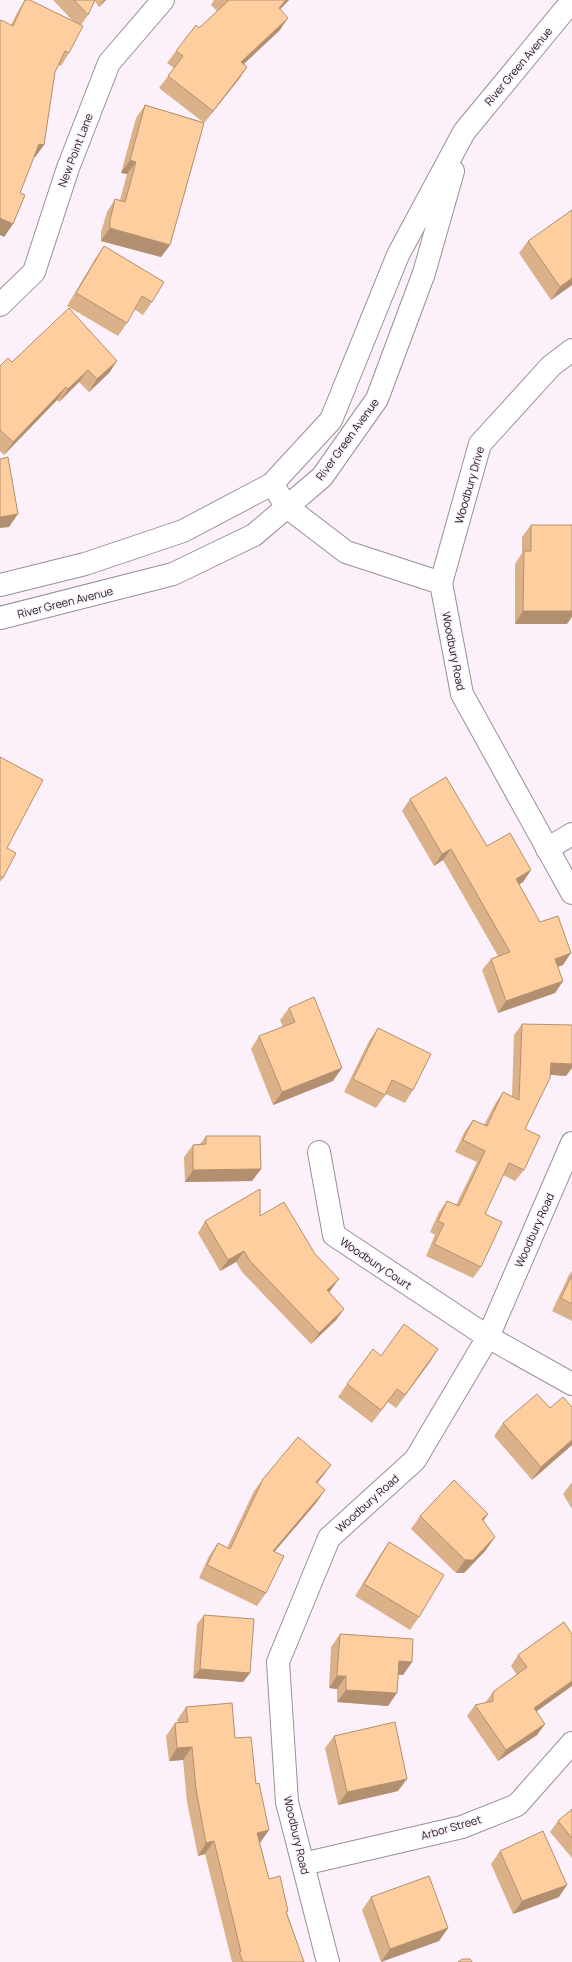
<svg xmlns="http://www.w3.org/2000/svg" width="572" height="1962" font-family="Manrope,sans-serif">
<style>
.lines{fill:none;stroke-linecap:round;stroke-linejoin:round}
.minor-casing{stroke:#9a8f98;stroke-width:24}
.tertiary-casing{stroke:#9a8f98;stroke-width:24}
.minor{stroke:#fff;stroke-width:22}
.tertiary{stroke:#fff;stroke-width:22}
.wall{fill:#dab188}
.shaded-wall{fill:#b2906f}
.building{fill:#fece9e;stroke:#b2906f}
.labels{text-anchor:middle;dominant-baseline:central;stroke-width:3;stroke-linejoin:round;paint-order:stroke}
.street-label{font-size:11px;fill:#1c181c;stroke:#fcf1fb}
</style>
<rect width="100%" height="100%" fill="#fcf1fb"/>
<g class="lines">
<!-- minor casing -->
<g class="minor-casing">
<g id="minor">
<path d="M0,305L34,272L68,168L109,63L163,0"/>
<path d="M272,484L287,507L346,552L441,583L462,694L572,893"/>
<path d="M441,583L480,444L551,366L572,350"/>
<path d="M547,849L572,834"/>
<path d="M319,1152L334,1235L488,1337L572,1384"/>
<path d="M303,1864L462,1827L517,1805L572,1743"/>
<path d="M328,1962L287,1802L278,1662L329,1538L415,1460L488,1337L572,1143"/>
</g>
</g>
<!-- tertiary casing -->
<g class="tertiary-casing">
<g id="tertiary">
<path d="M0,585L85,564L183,531L272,484L331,420L398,255L464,132L572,1"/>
<path d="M0,618L173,574L254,535L322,477L377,399L424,273L453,171"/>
</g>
</g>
<!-- minor -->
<use href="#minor" class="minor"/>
<!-- tertiary -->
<use href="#tertiary" class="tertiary"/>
</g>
<!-- wall -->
<g class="wall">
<path d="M25,0H30L73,21L53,0H106L99,7L95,1L88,15L81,25L69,53L61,66L58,65L55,72L44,145L35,157H34L20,193L13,224L4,237L11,25L18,11Z"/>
<path d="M214,0H289L280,9V30L244,64L247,67L239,79L204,123L170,245L161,257L101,241V232L107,212L115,199L120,200L127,174L121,173L136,118L145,105L203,122L159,88L174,68L167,63L176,51L217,11L211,5Z"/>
<path d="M528,241L572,285L551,300L519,253Z"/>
<path d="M104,246L152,302L143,315L134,309L127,323L118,336L67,306L95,259Z"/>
<path d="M117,361L109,373L89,392L79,382L59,402L57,400L4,455L0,451V366L12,362Z"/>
<path d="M531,525L567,624H515V564L522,553V537Z"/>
<path d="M0,757L7,848L3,878L0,882Z"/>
<path d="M410,799L487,846L531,870L523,882L519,884L563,965L558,967L563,981L555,993L498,1013L482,970L491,959L498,956L443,860L434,866L402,811Z"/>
<path d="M289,1008L333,1081L273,1105L251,1049L259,1036L283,1027L280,1020Z"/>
<path d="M522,1024L566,1076L551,1075L525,1129L524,1170L515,1181L503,1175L485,1214L481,1267L473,1278L426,1256L435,1235L430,1232L439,1212L447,1201L456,1205L477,1162L455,1152L465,1131L473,1120L484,1125L495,1104L503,1092L512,1096L514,1035Z"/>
<path d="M378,1028L413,1090L405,1103L386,1094L376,1108L344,1092L369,1041Z"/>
<path d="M206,1136L261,1169L252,1181L185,1182L184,1157L193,1145L200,1144Z"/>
<path d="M260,1216L331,1290L329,1292L344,1309L336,1320L311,1344L242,1272L236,1262L220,1271L198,1233L205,1221Z"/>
<path d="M572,1271V1321L552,1311L569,1275Z"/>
<path d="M438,1349L396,1408L388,1402L372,1423L338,1397L347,1384L381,1356Z"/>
<path d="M503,1423L572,1445L532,1480L494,1436Z"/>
<path d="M331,1465L322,1477L317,1483L325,1490L316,1503L274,1552L266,1593L257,1606L199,1578L209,1556L218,1543L227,1548L254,1491L263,1479Z"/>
<path d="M572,1482V1509L563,1494Z"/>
<path d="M488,1514L483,1521L486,1550L464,1573H456L411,1529L420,1516Z"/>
<path d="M389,1542L419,1617L410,1630L355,1596L380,1555Z"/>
<path d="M204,1615L250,1673L243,1682L193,1678L197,1624Z"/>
<path d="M564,1622L536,1712L545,1724L537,1735L498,1761L467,1716L475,1705L485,1703L493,1692L517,1675L511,1666L518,1655Z"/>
<path d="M340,1634L412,1662L403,1675H398L388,1706L337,1702V1689L329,1688L331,1647Z"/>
<path d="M186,1707L235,1738L260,1843L269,1879L288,1911L287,1913L304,1962H232L205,1854L198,1856L187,1802L183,1760L169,1761L166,1736L175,1723H178L177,1720Z"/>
<path d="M334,1736L398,1791L338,1805L325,1748Z"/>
<path d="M572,1809V1858L550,1832L558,1821Z"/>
<path d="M500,1851L559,1897L513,1914L491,1864Z"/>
<path d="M371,1897L448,1928L439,1941L381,1962L362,1910Z"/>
</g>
<!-- shaded-wall -->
<g class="shaded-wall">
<path d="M104,0H106L99,7Z"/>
<path d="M286,0H289L270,20L279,8Z"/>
<path d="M288,18L280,30L233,74L241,62Z"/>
<path d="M247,67L239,79L204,123L213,111Z"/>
<path d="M39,144L44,145L35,157H30Z"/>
<path d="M130,160L136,162L127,174L121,173Z"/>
<path d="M0,218L13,224L4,237L0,235Z"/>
<path d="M110,228L170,245L161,257L101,241Z"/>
<path d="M572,278V285L551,300L560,287Z"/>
<path d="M117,361L109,373L89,392L97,379Z"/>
<path d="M88,370L79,382L59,402L68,389Z"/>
<path d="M66,387L57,400L4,455L13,442Z"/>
<path d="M18,514L9,527L0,528V517Z"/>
<path d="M523,611H572V617L567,624H515Z"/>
<path d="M451,849L443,860L434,866L442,854Z"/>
<path d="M531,870L523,882L508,891L516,879Z"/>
<path d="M571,953L563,965L547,970L555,959Z"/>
<path d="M563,981L555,993L498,1013L506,1001Z"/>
<path d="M551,1063L572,1064V1068L566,1076L543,1074Z"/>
<path d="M342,1068L333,1081L273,1105L282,1092Z"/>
<path d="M261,1169L252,1181L185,1182L193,1170Z"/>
<path d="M244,1251L236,1262L220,1271L228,1260Z"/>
<path d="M339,1279L331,1290L319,1302L327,1290Z"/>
<path d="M344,1309L336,1320L311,1344L319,1333Z"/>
<path d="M438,1349L430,1362L396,1408L405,1395Z"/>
<path d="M572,1440V1445L532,1480L541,1467Z"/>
<path d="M331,1465L322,1477L307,1495L316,1482Z"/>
<path d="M325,1490L316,1503L264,1564L273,1551Z"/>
<path d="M488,1514L479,1526L482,1519Z"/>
<path d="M495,1537L486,1550L464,1573H456L465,1560Z"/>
<path d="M399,1661L412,1662L403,1675L390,1674Z"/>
<path d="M200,1669L250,1673L243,1682L193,1678Z"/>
<path d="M337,1676H346L337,1689L329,1688Z"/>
<path d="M572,1681V1686L526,1719L534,1708Z"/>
<path d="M346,1690L397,1693L388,1706L337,1702Z"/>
<path d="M545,1724L537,1735L498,1761L506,1750Z"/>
<path d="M192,1747L183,1760L169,1761L177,1748Z"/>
<path d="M407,1779L398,1791L338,1805L347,1792Z"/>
<path d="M269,1830L260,1843L257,1833Z"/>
<path d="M214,1841L205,1854L198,1856L206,1843Z"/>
<path d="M567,1885L559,1897L513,1914L522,1901Z"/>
<path d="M448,1928L439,1941L381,1962L390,1949Z"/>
</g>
<!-- building -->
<g class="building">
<path d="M25,0H30L83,26L69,53L65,51L55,72L44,145L39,144L20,193L25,195L13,224L0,218V21L1,20L13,26Z"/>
<path d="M74,0H95L88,15Z"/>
<path d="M227,0H286L279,8L288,18L241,62L247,67L213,111L168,76L183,56L176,51L196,25L199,28L228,1Z"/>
<path d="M145,105L204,123L170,245L110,228V220L115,199L125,202L136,162L130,160Z"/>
<path d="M572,210V278L560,287L528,241Z"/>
<path d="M104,246L164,282L152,302L142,296L127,323L76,293Z"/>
<path d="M69,308L117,361L97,379L88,370L68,389L66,387L13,442L0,430V366L8,358L12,362Z"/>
<path d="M8,457L18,514L0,517V459Z"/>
<path d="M531,525H572V611H523L524,551H531Z"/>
<path d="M0,757L43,780L7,848L16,853L3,878L0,876Z"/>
<path d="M446,777L487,846L510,833L531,870L516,879L540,922L558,916L571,953L555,959L563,981L506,1001L491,959L510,952L451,849L442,854L410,799Z"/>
<path d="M314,997L342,1068L282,1092L259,1036L295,1022L289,1008Z"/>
<path d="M522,1024L572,1025V1064L551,1063L550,1078L525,1129L540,1136L524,1170L509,1163L485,1214L502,1222L481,1267L434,1244L444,1224L438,1221L447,1201L459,1206L485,1151L463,1140L473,1120L487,1126L503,1092L519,1100Z"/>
<path d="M378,1028L431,1054L413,1090L392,1080L385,1095L353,1079Z"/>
<path d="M206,1136H260L261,1169L193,1170V1145L206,1144Z"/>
<path d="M260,1189V1216L284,1202L315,1254L339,1279L327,1290L344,1309L319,1333L250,1261L244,1251L228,1260L205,1221Z"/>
<path d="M572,1275V1304L561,1298Z"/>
<path d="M404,1324L438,1349L405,1395L397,1389L381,1410L347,1384L373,1349L381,1356Z"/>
<path d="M537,1394L550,1408L563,1397L572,1407V1440L541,1467L503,1423Z"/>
<path d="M298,1437L331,1465L316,1482L325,1490L273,1551L284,1556L266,1593L207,1565L218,1543L230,1549L263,1479Z"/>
<path d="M454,1480L488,1514L482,1519L495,1537L473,1560H465L420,1516Z"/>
<path d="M389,1542L444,1575L419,1617L364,1584Z"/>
<path d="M204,1615L254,1619L250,1673L200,1669Z"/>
<path d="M564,1622L572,1634V1681L534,1708L545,1724L506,1750L475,1705L493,1701V1692L527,1667L518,1655Z"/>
<path d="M340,1634L413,1639L412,1662L399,1661L397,1693L346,1690V1676H337Z"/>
<path d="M232,1703L235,1738L251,1737L256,1784L259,1783L269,1830L257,1833L269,1879L280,1876L288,1911L286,1912L304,1962H243L239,1952H241L214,1841L206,1843L196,1789L192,1747L177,1748L175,1723L188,1722L186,1707Z"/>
<path d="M395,1722L407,1779L347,1792L334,1736Z"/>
<path d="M572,1809V1838L558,1821Z"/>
<path d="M543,1831L567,1885L522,1901L500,1851Z"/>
<path d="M429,1876L448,1928L390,1949L371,1897Z"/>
<path d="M462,1959H470L472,1962H458Z"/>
</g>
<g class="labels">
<!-- street labels -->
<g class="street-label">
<text transform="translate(518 66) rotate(-50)">River Green Avenue</text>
<text transform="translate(75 150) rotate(-69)">New Point Lane</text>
<text transform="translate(347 439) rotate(-54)">River Green Avenue</text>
<text transform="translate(469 485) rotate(-74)">Woodbury Drive</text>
<text transform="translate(65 602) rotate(-14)">River Green Avenue</text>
<text transform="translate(454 651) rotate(79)">Woodbury Road</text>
<text transform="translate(534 1230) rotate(-66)">Woodbury Road</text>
<text transform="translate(376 1263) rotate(34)">Woodbury Court</text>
<text transform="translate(367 1503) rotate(-42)">Woodbury Road</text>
<text transform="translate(451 1827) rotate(-16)">Arbor Street</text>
<text transform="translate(297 1835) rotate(77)">Woodbury Road</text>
</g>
</g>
</svg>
